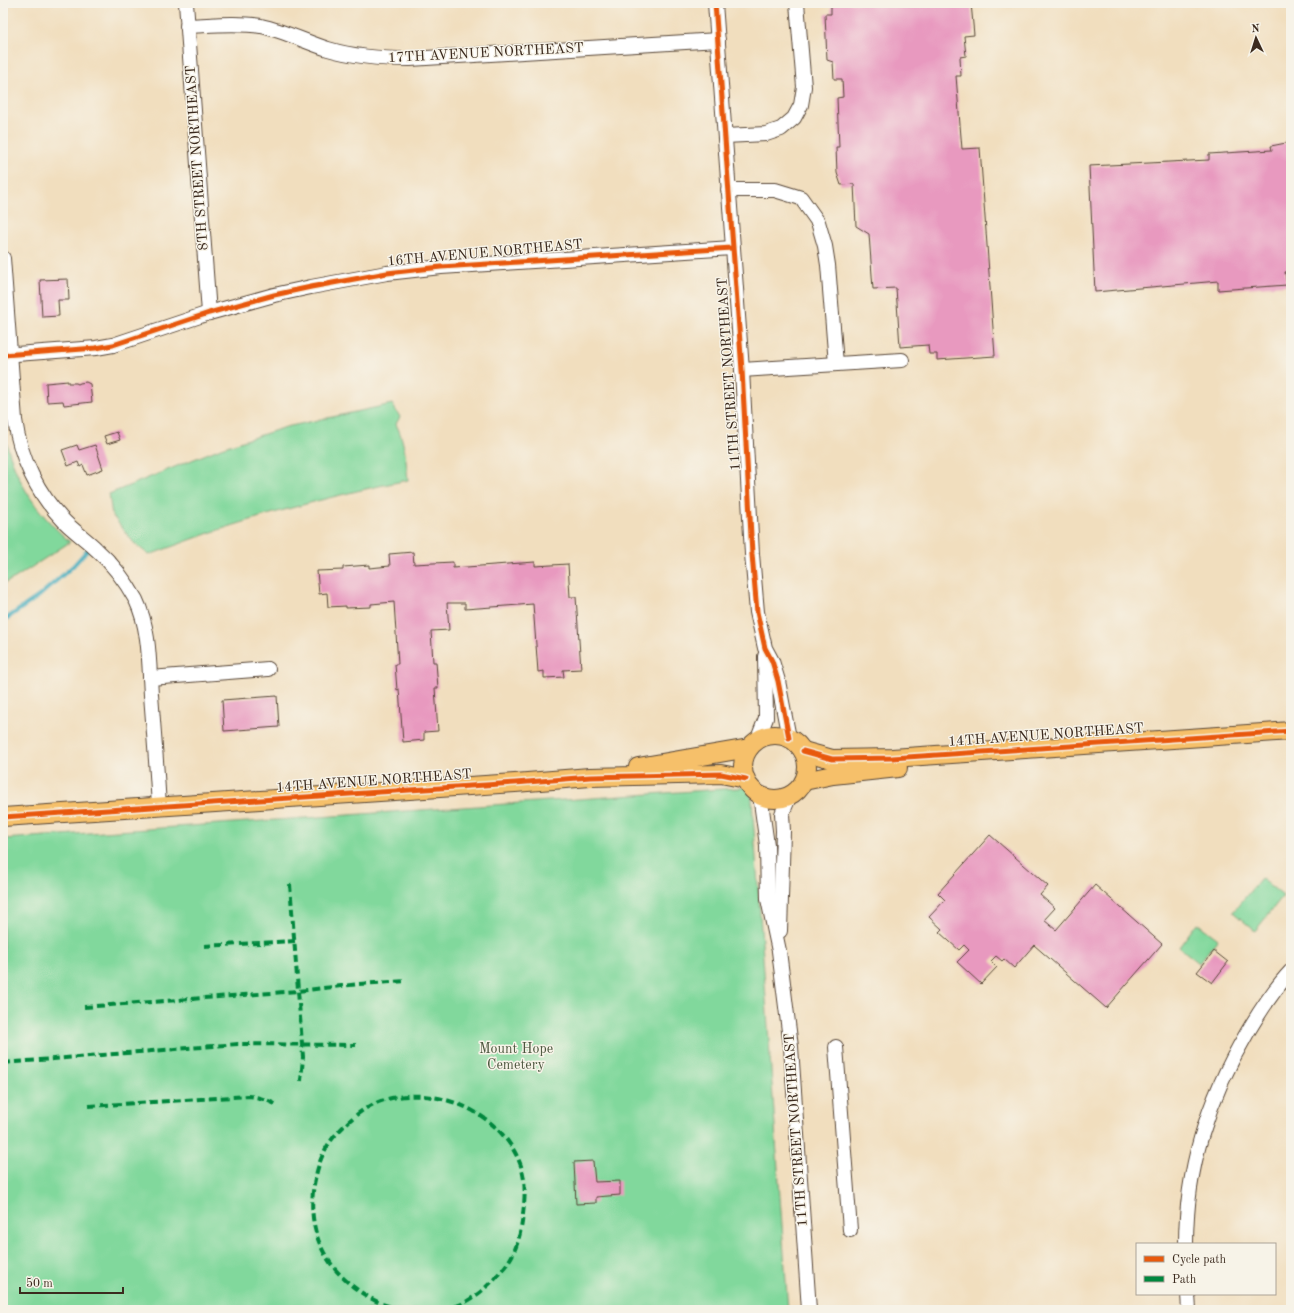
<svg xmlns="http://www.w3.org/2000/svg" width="1294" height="1313" font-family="'Old Standard TT',serif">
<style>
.green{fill:#81d89c;stroke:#5e815d}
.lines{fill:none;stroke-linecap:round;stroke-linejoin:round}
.stream{stroke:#3facbd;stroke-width:4}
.building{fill:#e899bf}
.minor-casing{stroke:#564536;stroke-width:16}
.major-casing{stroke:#564536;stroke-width:20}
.minor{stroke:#fff;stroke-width:14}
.major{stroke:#f6c06b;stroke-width:18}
.quiet{stroke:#00873e;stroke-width:4;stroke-dasharray:8 4;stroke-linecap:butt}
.cycleway-casing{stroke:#f7f3e8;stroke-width:8}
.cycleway{stroke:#e8590c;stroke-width:5}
.labels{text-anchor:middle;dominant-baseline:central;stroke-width:3;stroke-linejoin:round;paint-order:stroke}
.street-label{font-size:14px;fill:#3b2a1e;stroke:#f7f3e8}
.park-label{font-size:14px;fill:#4c563e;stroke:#f7f3e8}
</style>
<rect width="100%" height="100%" fill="#f7f3e8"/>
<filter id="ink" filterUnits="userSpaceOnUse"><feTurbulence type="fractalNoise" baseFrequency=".025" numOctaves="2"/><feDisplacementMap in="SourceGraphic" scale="8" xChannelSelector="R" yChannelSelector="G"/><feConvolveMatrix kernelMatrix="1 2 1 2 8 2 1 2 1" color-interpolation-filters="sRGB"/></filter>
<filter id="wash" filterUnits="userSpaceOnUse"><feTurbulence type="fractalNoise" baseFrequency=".012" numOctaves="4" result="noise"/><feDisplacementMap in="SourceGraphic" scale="16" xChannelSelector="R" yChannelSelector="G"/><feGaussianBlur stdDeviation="0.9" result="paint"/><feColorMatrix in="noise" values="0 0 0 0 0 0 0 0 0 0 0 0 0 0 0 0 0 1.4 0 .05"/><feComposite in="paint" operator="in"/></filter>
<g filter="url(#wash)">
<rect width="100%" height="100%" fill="#f1debe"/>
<!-- green -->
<g class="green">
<path d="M392,404L400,417L396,424C405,442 406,460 408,480C341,493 274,512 209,533C189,540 169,548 149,555L134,543L112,515L109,494L221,448L286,427Z"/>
<path d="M3,430C15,480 32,508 70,542L15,578L3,584Z"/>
<path d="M751,787L788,1310H3V839Z"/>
<path d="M1261,878L1283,896L1255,931L1233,912Z"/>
<path d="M1197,923L1218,939L1199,963L1179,947Z"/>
</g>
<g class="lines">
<!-- stream -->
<path class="stream" d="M3,621L39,596L73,566L90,547"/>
</g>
<g id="blocks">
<!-- building -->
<g class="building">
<path d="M831,3H971L974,35L964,36L966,56L960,57L961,76H956L962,149L980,148L995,356L937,360V354H929L928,345L900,347L896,288L873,289L869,234L856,226L854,184L841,185L837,173L836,147H839L837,98L843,97L842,79H834L833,62L827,60L825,14H831Z"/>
<path d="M1291,142V271L1285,272L1287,285L1218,290V281L1095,292L1089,166L1209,160V154L1272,150L1271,146Z"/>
<path d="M68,279L69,300H58L59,316L42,317L40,280Z"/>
<path d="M68,381V383H76L78,384L80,383L86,382L90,384L92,402L64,405L63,401L47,402L46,383Z"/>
<path d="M117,432L120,440L107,444L104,436Z"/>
<path d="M77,445L79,450L95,445L103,469L87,475L83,465L80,467L78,462L68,466L62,450Z"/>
<path d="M413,552L414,564L453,562V568L535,562V566L568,564L570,597H576L581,669L563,670L564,677L544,678V671L538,672L533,604L465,609V603H447L449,630L431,631L433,662H436L438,688H435L438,731L424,732V740L403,742L399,689L397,690L395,664H398L394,602L371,604V607L346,608V606L328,607L327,593L319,594L317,571L343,570V567L369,565V568L390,566L389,554Z"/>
<path d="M277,696L279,727L224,731L222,700Z"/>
<path d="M990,835L1048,886L1040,895L1055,908L1044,920L1056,930L1095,885L1162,944L1106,1008L1034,945L1014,968L1004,959L1002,961L996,956L991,961L997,967L981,984L957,962L969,950L964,945L959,950L939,932L942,929L929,917L945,900L938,893Z"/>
<path d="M1214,951L1228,962L1212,983L1197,972Z"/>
<path d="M593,1161L595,1182L620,1181V1195L596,1197V1203L576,1204L574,1162Z"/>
</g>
</g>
</g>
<g filter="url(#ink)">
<use href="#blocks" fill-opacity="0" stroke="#564536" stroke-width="1"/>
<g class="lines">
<!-- minor casing -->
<g class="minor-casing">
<g id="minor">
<path d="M186,3L209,313"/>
<path d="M715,3L742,370L752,554L757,612L765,648L772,661L778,681L789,738"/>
<path d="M187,26C211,25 237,22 261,26C284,31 306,42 328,49C355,57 382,59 410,59L718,40"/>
<path d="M725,136L766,134L781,129L794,118L801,105L804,87L797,3"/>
<path d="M728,190H775L801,198L818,222L825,246L828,265L836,364"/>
<path d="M3,258L15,420C20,458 38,495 65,522C75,532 87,540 97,550C113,564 126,582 136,600C150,629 149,664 151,695C154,733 157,770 159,807"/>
<path d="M3,355L96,348L113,345L209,313L274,295L311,287L387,273L441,267L732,248"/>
<path d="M742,370L902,360"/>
<path d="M150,678L268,669"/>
<path d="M757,741L766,718L765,656"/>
<path d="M760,795L767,845L768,899L779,951L791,1047L809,1310"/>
<path d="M780,931L783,831L782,814L790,795"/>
<path d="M836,1047L850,1230"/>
<path d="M1186,1244C1186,1167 1208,1099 1247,1033C1260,1011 1274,989 1291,971"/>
<path d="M1188,1294L1189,1310"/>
</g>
</g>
<!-- major casing -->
<g class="major-casing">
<g id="major">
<circle cx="775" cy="767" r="32"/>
<path d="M803,751L832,759L892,758L1291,731"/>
<path d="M638,767L749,748"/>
<path d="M804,781L833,775L898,768"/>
<path d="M3,817L515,783L590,777L721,774L746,779"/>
</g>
</g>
<!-- minor -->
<use href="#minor" class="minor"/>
<!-- major -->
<use href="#major" class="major"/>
<!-- quiet -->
<g class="quiet">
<path d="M290,884L303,1057L301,1081"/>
<path d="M204,946L295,941"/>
<path d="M84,1007L298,991L359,984L406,981"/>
<path d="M3,1063L238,1044L356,1045"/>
<path d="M89,1106L248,1096C260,1097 267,1100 277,1105"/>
<path d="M401,1310C392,1307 383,1305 374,1300C319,1271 299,1218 321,1159C327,1144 333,1137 344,1126C355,1115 367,1106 381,1101C435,1083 502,1112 521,1166C526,1182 525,1198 523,1214C521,1234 516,1255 502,1270C485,1290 467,1307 439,1310"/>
</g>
<!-- cycleway casing -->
<g class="cycleway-casing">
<g id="cycleway">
<path d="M715,3L742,370L752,554L757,612L765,648L772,661L778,681L789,738"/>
<path d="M3,355L96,348L113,345L209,313L274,295L311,287L387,273L441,267L732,248"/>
<path d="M803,751L832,759L892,758L1291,731"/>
<path d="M3,817L515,783L590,777L721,774L746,779"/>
</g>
</g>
<!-- cycleway -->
<use href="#cycleway" class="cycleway"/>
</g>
</g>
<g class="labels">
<!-- street labels -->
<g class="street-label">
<text transform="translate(486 53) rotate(-3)">17TH AVENUE NORTHEAST</text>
<text transform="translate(197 158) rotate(-94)">8TH STREET NORTHEAST</text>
<text transform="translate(485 253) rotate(-5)">16TH AVENUE NORTHEAST</text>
<text transform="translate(729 374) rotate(-94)">11TH STREET NORTHEAST</text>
<text transform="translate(1046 735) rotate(-4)">14TH AVENUE NORTHEAST</text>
<text transform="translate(374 781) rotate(-4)">14TH AVENUE NORTHEAST</text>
<text transform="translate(796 1130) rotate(-94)">11TH STREET NORTHEAST</text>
</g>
<!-- park labels -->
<g class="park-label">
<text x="516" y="1049">Mount Hope<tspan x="516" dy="16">Cemetery</tspan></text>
</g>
</g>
<!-- margin -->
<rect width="1294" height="1313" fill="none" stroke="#f7f3e8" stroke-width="16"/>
<!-- legend -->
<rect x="1136" y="1243" width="140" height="52" fill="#f7f3e8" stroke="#aca397"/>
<rect x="1144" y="1256" width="20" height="6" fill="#e8590c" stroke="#aca397"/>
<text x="1172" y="1263" font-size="12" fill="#3b2a1e">Cycle path</text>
<rect x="1144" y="1276" width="20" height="6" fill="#00873e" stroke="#aca397"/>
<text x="1172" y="1283" font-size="12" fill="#3b2a1e">Path</text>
<!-- north arrow -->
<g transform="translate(1256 38) rotate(356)" stroke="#f7f3e8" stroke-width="3" paint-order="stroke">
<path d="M0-3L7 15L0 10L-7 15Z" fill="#3b2a1e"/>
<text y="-6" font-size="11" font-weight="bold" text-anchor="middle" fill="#3b2a1e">N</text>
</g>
<!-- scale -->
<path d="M20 1287v6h103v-6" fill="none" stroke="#3b2a1e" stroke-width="2"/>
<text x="26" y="1287" font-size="12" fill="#3b2a1e" stroke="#f7f3e8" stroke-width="3" paint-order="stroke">50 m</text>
</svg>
